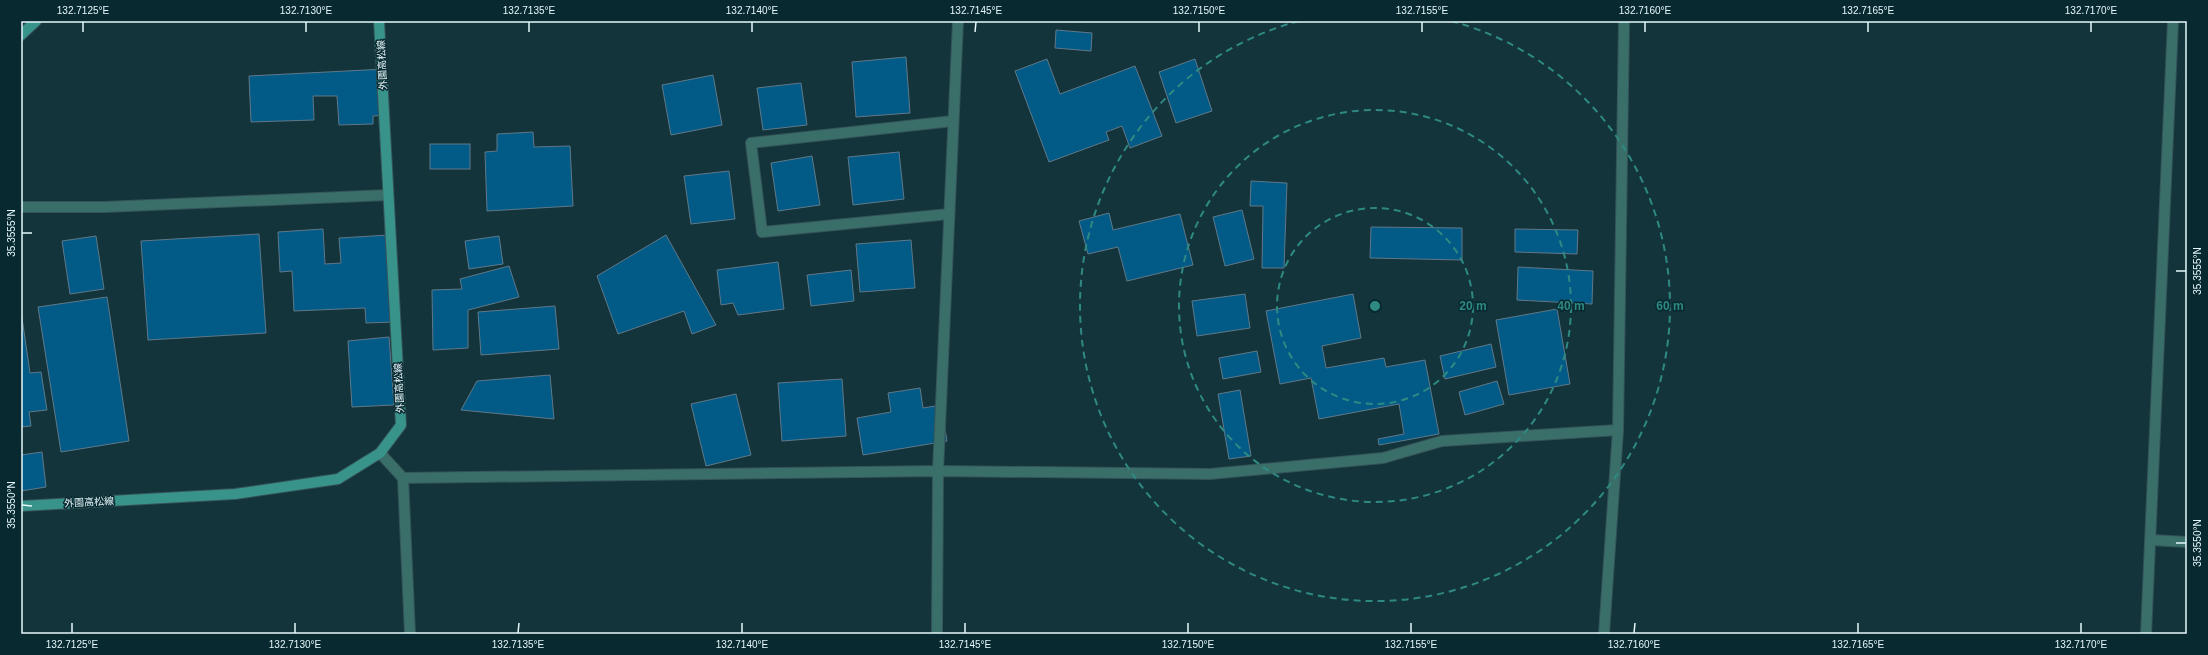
<svg xmlns="http://www.w3.org/2000/svg" width="2208" height="655" font-family="Arial,'Noto Sans JP',sans-serif">
<style>
.building{fill:#025b87;stroke:#607889}
.lines{fill:none;stroke-linecap:round;stroke-linejoin:round}
.minor-casing{stroke:#355359;stroke-width:12}
.secondary-casing{stroke:#355359;stroke-width:12}
.minor{stroke:#3a6f69;stroke-width:10}
.secondary{stroke:#38938a;stroke-width:10}
.ticks{fill:none;stroke:#e5f7fb;stroke-width:1.5}
.ring{fill:none;stroke:#2f8983;stroke-width:2;stroke-dasharray:7 5}
.labels{text-anchor:middle;dominant-baseline:central;stroke-width:3;stroke-linejoin:round;paint-order:stroke}
.street-label{font-size:10px;fill:#e5f7fb;stroke:#082930}
.centre{fill:#2f8983;stroke:#082930;stroke-width:2}
.ring-label{font-size:12px;text-anchor:middle;font-weight:bold;fill:#2f8983;stroke:#082930;stroke-width:3;stroke-linejoin:round;paint-order:stroke}
.neatline{fill:none;stroke:#e5f7fb;stroke-width:1.5}
.ticks-label{font-size:10px;text-anchor:middle;fill:#e5f7fb}
</style>
<rect width="100%" height="100%" fill="#13343a"/>
<!-- building -->
<g class="building">
<path d="M1056,30L1092,33L1091,51L1055,48Z"/>
<path d="M906,57L910,113L856,117L852,62Z"/>
<path d="M1047,59L1060,94L1135,66L1162,136L1130,148L1122,126L1106,132L1109,140L1049,162L1015,71Z"/>
<path d="M1195,59L1212,111L1176,123L1159,72Z"/>
<path d="M385,69L387,115L373,116V124L339,125L337,96H313L314,120L251,122L249,76Z"/>
<path d="M713,75L722,125L671,135L662,85Z"/>
<path d="M801,83L807,125L763,130L757,88Z"/>
<path d="M533,132L534,147L570,146L573,206L487,211L485,152L497,151V134Z"/>
<rect x="430" y="144" width="40" height="25"/>
<path d="M899,152L904,199L853,205L848,157Z"/>
<path d="M812,156L820,205L778,211L771,163Z"/>
<path d="M729,171L735,219L691,224L684,176Z"/>
<path d="M1251,181L1287,183L1284,268H1262L1263,206H1250Z"/>
<path d="M1242,210L1254,259L1225,266L1213,217Z"/>
<path d="M1109,213L1113,230L1180,214L1193,265L1127,281L1118,247L1088,254L1079,221Z"/>
<path d="M1371,227L1462,228V260L1370,258Z"/>
<path d="M323,229L325,264L341,263L339,238L389,235L394,322L366,323L365,308L294,311L292,271L280,272L278,232Z"/>
<path d="M1515,229L1578,230L1577,254L1515,252Z"/>
<path d="M259,234L266,333L148,340L141,241Z"/>
<path d="M666,235L716,325L692,334L684,311L618,334L597,276Z"/>
<path d="M96,236L104,289L70,294L62,241Z"/>
<path d="M499,236L503,264L469,269L465,241Z"/>
<path d="M911,240L915,288L860,292L856,244Z"/>
<path d="M778,262L784,309L738,315L733,303L721,305L717,270Z"/>
<path d="M509,266L519,297L468,310V348L433,350L432,290L462,289L460,279Z"/>
<path d="M1518,267L1593,271L1592,304L1517,300Z"/>
<path d="M851,270L854,301L811,306L807,275Z"/>
<path d="M1245,294L1250,328L1197,336L1192,301Z"/>
<path d="M1353,294L1361,338L1322,346L1326,368L1384,358L1386,367L1425,360L1439,434L1379,445L1378,439L1404,434L1399,404L1319,419L1311,378L1280,384L1266,311Z"/>
<path d="M107,297L129,441L61,452L38,307Z"/>
<path d="M555,306L559,349L481,355L478,312Z"/>
<path d="M1557,309L1570,384L1509,395L1496,320Z"/>
<path d="M21,311L30,373L41,372L47,410L29,412L31,426L21,427Z"/>
<path d="M389,337L394,405L352,407L348,341Z"/>
<path d="M1491,344L1496,367L1445,379L1440,356Z"/>
<path d="M1257,351L1261,372L1223,379L1219,358Z"/>
<path d="M550,375L554,419L461,410L477,381Z"/>
<path d="M842,379L846,436L782,441L778,383Z"/>
<path d="M1497,381L1504,404L1465,415L1459,392Z"/>
<path d="M920,388L923,408L941,405L947,441L863,455L857,418L891,412L888,393Z"/>
<path d="M1240,390L1251,456L1229,459L1218,394Z"/>
<path d="M736,394L751,455L706,466L691,404Z"/>
<path d="M42,452L46,487L21,491V455Z"/>
</g>
<g class="lines">
<!-- minor casing -->
<g class="minor-casing">
<g id="minor">
<path d="M21,207H104L388,195"/>
<path d="M949,214L762,232L751,143L953,121"/>
<path d="M380,453L403,478L410,634"/>
<path d="M403,478L938,471L1210,474L1383,458L1442,441L1618,430"/>
<path d="M2151,540L2187,542"/>
<path d="M937,634L938,471L958,21"/>
<path d="M1604,634L1618,430L1624,21"/>
<path d="M2146,634L2173,21"/>
</g>
</g>
<!-- secondary casing -->
<g class="secondary-casing">
<g id="secondary">
<path d="M21,35L36,21"/>
<path d="M21,506L235,494L338,479L380,453L401,425L379,21"/>
</g>
</g>
<!-- minor -->
<use href="#minor" class="minor"/>
<!-- secondary -->
<use href="#secondary" class="secondary"/>
</g>
<!-- ticks -->
<path class="ticks" d="M83,32V22M306,32V22M529,32V22M752,32V22M975,32L976,22M1199,32V22M1422,32V22M1645,32V22M1868,32V22M2091,32V22M22,233H32M2176,271H2186M22,505L32,506M2176,543H2186M72,633V623M295,633V623M518,633L519,623M742,633V623M965,633V623M1188,633V623M1411,633V623M1634,633L1635,623M1858,633V623M2081,633V623"/>
<!-- distance rings -->
<g class="ring">
<circle cx="1375" cy="306" r="98"/>
<circle cx="1375" cy="306" r="196"/>
<path d="M1451 21A295 295 0 1 1 1299 21"/>
</g>
<g class="labels">
<!-- street labels -->
<g class="street-label">
<text transform="translate(382 65) rotate(-93)">外園高松線</text>
<text transform="translate(399 388) rotate(-93)">外園高松線</text>
<text transform="translate(89 502) rotate(-3)">外園高松線</text>
</g>
</g>
<circle cx="1375" cy="306" r="6" class="centre"/>
<g class="ring-label">
<text x="1473" y="310">20 m</text>
<text x="1571" y="310">40 m</text>
<text x="1670" y="310">60 m</text>
</g>
<!-- border -->
<rect width="2208" height="655" fill="none" stroke="#082930" stroke-width="44"/>
<rect x="22" y="22" width="2164" height="611" class="neatline"/>
<g class="ticks-label">
<text x="83" y="14">132.7125°E</text>
<text x="306" y="14">132.7130°E</text>
<text x="529" y="14">132.7135°E</text>
<text x="752" y="14">132.7140°E</text>
<text x="976" y="14">132.7145°E</text>
<text x="1199" y="14">132.7150°E</text>
<text x="1422" y="14">132.7155°E</text>
<text x="1645" y="14">132.7160°E</text>
<text x="1868" y="14">132.7165°E</text>
<text x="2091" y="14">132.7170°E</text>
<text transform="translate(11 233) rotate(-90)" y="4">35.3555°N</text>
<text transform="translate(2197 271) rotate(-90)" y="4">35.3555°N</text>
<text transform="translate(11 505) rotate(-90)" y="4">35.3550°N</text>
<text transform="translate(2197 543) rotate(-90)" y="4">35.3550°N</text>
<text x="72" y="648">132.7125°E</text>
<text x="295" y="648">132.7130°E</text>
<text x="518" y="648">132.7135°E</text>
<text x="742" y="648">132.7140°E</text>
<text x="965" y="648">132.7145°E</text>
<text x="1188" y="648">132.7150°E</text>
<text x="1411" y="648">132.7155°E</text>
<text x="1634" y="648">132.7160°E</text>
<text x="1858" y="648">132.7165°E</text>
<text x="2081" y="648">132.7170°E</text>
</g>
</svg>
